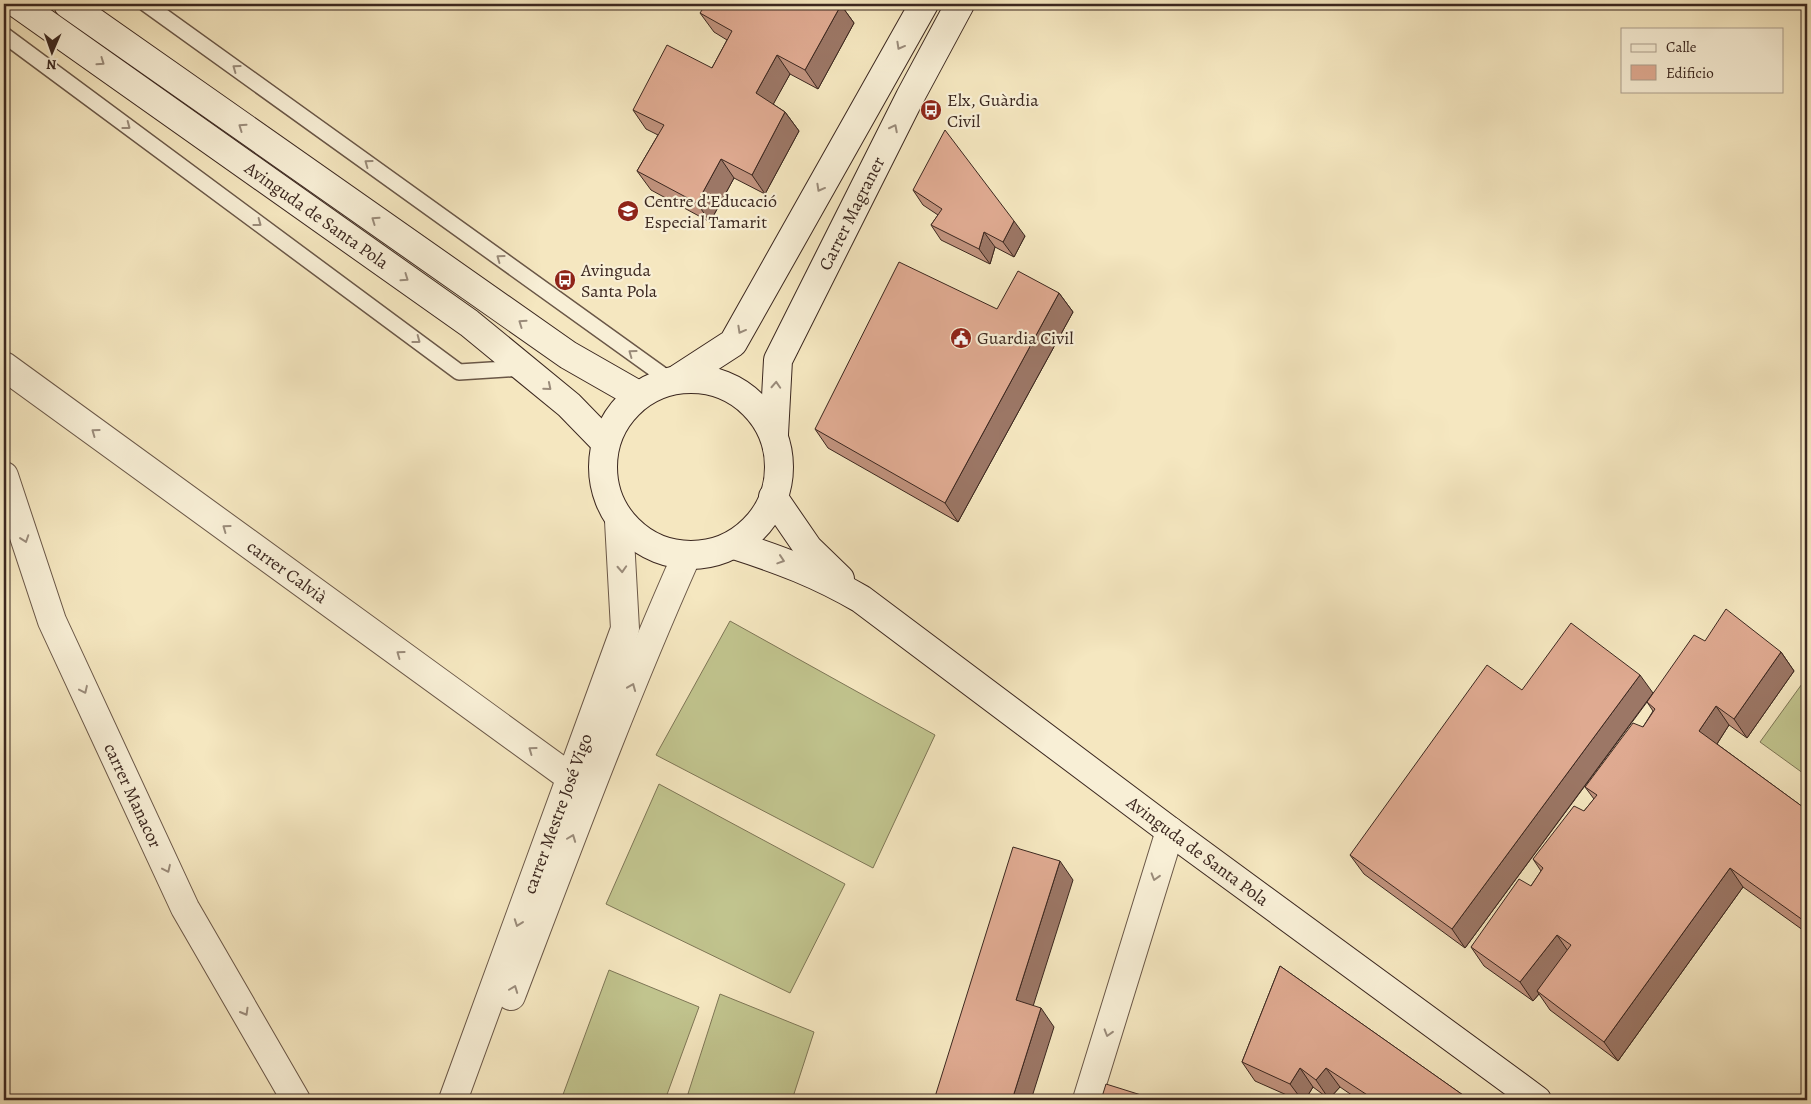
<svg xmlns="http://www.w3.org/2000/svg" width="1811" height="1104" font-family="Alegreya,serif">
<style>
.garden{fill:#c1c48e;stroke:#7e7656}
.lines{fill:none;stroke-linecap:round;stroke-linejoin:round}
.lane-casing{stroke:#6a5747;stroke-width:18}
.street-casing{stroke:#6a5747;stroke-width:30}
.secondary-casing{stroke:#3b271f;stroke-width:30}
.lane{stroke:#f8efd6;stroke-width:15}
.street{stroke:#f8efd6;stroke-width:28}
.secondary{stroke:#f8efd6;stroke-width:28}
.wall{fill:#c0927d;stroke:#3b271f}
.shaded-wall{fill:#9c7766;stroke:#3b271f}
.building{fill:#dfaa91;stroke:#3b271f}
.oneway{stroke:#9a8b7a}
.labels{text-anchor:middle;dominant-baseline:central;stroke-width:4.5;stroke-linejoin:round;paint-order:stroke}
.poi-label{font-size:18px;fill:#3b271f;stroke:#f8efd6;text-anchor:start}
.street-label{font-size:18px;fill:#3b271f;stroke:#f8efd6}
</style>
<rect width="100%" height="100%" fill="#f5e7c0"/>
<filter id="stains"><feTurbulence type="fractalNoise" baseFrequency=".004" numOctaves="4"/><feColorMatrix values="0 0 0 0 .2 0 0 0 0 .09 0 0 0 0 .02 0 0 0 .5 -.17"/></filter>
<radialGradient id="worn" r=".72"><stop offset=".6" stop-color="#630" stop-opacity="0"/><stop offset="1" stop-color="#630" stop-opacity=".3"/></radialGradient>
<!-- garden -->
<g class="garden">
<path d="M730,621L935,735L873,868L656,755Z"/>
<path d="M1807,677V776L1760,742Z"/>
<path d="M659,784L845,884L790,993L606,904Z"/>
<path d="M609,970L699,1007L665,1100H561Z"/>
<path d="M720,994L814,1032L792,1100H686Z"/>
</g>
<g class="lines">
<!-- lane casing -->
<g class="lane-casing">
<g id="lane">
<path d="M146,4L671,381"/>
<path d="M4,35L459,372L523,368"/>
</g>
</g>
<!-- street casing -->
<g class="street-casing">
<g id="street">
<path id="s1" d="M4,366L571,778"/>
<path id="s2" d="M4,476L52,621L185,908L296,1100"/>
<path d="M511,996C567,849 622,701 686,557"/>
<path id="s3" d="M453,1100L625,629L619,521"/>
<path d="M1087,1100L1170,831"/>
</g>
</g>
<!-- secondary casing -->
<g class="secondary-casing">
<g id="secondary">
<path id="s4" d="M18,4L469,323L569,405L605,442"/>
<path d="M68,4L568,355L638,395"/>
<path d="M679,378L733,343L924,4"/>
<circle cx="691" cy="467" r="88"/>
<path id="s5" d="M774,434L778,360L910,97L960,4"/>
<path d="M773,497L808,548L840,579"/>
<path id="s6" d="M734,545C781,560 818,574 861,599L1170,831L1537,1100"/>
</g>
</g>
<!-- lane -->
<use href="#lane" class="lane"/>
<!-- street -->
<use href="#street" class="street"/>
<!-- secondary -->
<use href="#secondary" class="secondary"/>
</g>
<!-- wall -->
<g class="wall">
<path d="M841,5L854,23L818,89L790,74L773,104L785,112L799,131L765,194L734,178L710,222L651,190L637,171L658,135L646,129L633,110L712,68L727,40L714,32L700,13Z"/>
<path d="M913,190L1025,236L1014,257L995,247L990,264L941,240L931,225L938,215L923,205Z"/>
<path d="M1059,293L1073,312L958,522L828,448L815,429Z"/>
<path d="M1705,641L1781,652L1794,671L1747,738L1729,725L1717,744L1807,810V933L1743,887L1618,1061L1550,1010L1539,994L1533,1001L1484,966L1471,947L1531,886L1541,871L1533,859L1584,811L1594,799L1585,787L1643,727L1653,711L1647,702L1465,948L1364,874L1350,855L1653,693Z"/>
<path d="M1280,966L1470,1100H1359L1340,1087L1329,1099L1313,1087L1305,1100H1298L1255,1081L1242,1062Z"/>
</g>
<!-- shaded-wall -->
<g class="shaded-wall">
<path d="M841,5L854,23L818,89L805,70Z"/>
<path d="M777,55L790,74L769,112L756,93Z"/>
<path d="M785,112L799,131L765,194L752,175Z"/>
<path d="M721,159L734,178L710,222L697,203Z"/>
<path d="M1014,221L1025,236L1014,257L1003,242Z"/>
<path d="M984,232L995,247L990,264L979,249Z"/>
<path d="M1059,293L1073,312L958,522L945,503Z"/>
<path d="M1781,652L1794,671L1747,738L1734,719Z"/>
<path d="M1640,675L1653,693L1465,948L1452,929Z"/>
<path d="M1716,706L1729,725L1713,750L1699,731Z"/>
<path d="M1060,861L1073,880L1029,1019L1016,1000Z"/>
<path d="M1730,868L1743,887L1618,1061L1604,1042Z"/>
<path d="M1557,935L1570,954L1537,991L1539,994L1533,1001L1520,982Z"/>
<path d="M1041,1008L1054,1027L1031,1100H1012Z"/>
<path d="M1300,1068L1313,1087L1305,1100H1302L1290,1084Z"/>
<path d="M1326,1068L1340,1087L1329,1099L1316,1080Z"/>
</g>
<!-- building -->
<g class="building">
<path d="M706,4H839L841,5L805,70L777,55L756,93L785,112L752,175L721,159L697,203L637,171L664,125L633,110L667,45L712,68L732,31L700,13Z"/>
<path d="M945,130L1014,221L1003,242L984,232L979,249L931,225L942,209L913,190Z"/>
<path d="M899,262L997,309L1018,271L1059,293L945,503L815,429Z"/>
<path d="M1726,609L1781,652L1734,719L1716,706L1699,731L1807,810V923L1730,868L1604,1042L1537,991L1571,945L1557,935L1520,982L1471,947L1519,879L1531,886L1543,868L1533,859L1574,806L1584,811L1597,795L1585,787L1633,723L1643,727L1655,709L1647,702L1694,635L1705,641Z"/>
<path d="M1571,623L1640,675L1452,929L1350,855L1487,665L1522,690Z"/>
<path d="M1013,847L1060,861L1016,1000L1041,1008L1012,1100H934Z"/>
<path d="M1280,966L1470,1100H1375L1326,1068L1316,1080L1300,1068L1290,1084L1242,1062Z"/>
<path d="M1106,1084L1157,1100H1101Z"/>
</g>
<!-- one-way arrows -->
<defs><path id="oneway-chevron" d="M-2-3.5L2.5 0L-2 3.5" fill="none" stroke-width="1.6" stroke-linecap="round" stroke-linejoin="round" transform="scale(1.25)"/></defs>
<g class="oneway">
<use href="#oneway-chevron" transform="translate(900 46) rotate(119)"/>
<use href="#oneway-chevron" transform="translate(101 62) rotate(35)"/>
<use href="#oneway-chevron" transform="translate(236 68) rotate(-144)"/>
<use href="#oneway-chevron" transform="translate(127 126) rotate(37)"/>
<use href="#oneway-chevron" transform="translate(242 127) rotate(-145)"/>
<use href="#oneway-chevron" transform="translate(894 128) rotate(-63)"/>
<use href="#oneway-chevron" transform="translate(368 163) rotate(-144)"/>
<use href="#oneway-chevron" transform="translate(820 188) rotate(119)"/>
<use href="#oneway-chevron" transform="translate(375 220) rotate(-145)"/>
<use href="#oneway-chevron" transform="translate(258 223) rotate(37)"/>
<use href="#oneway-chevron" transform="translate(500 258) rotate(-144)"/>
<use href="#oneway-chevron" transform="translate(405 278) rotate(35)"/>
<use href="#oneway-chevron" transform="translate(522 323) rotate(-145)"/>
<use href="#oneway-chevron" transform="translate(741 330) rotate(119)"/>
<use href="#oneway-chevron" transform="translate(417 340) rotate(37)"/>
<use href="#oneway-chevron" transform="translate(632 353) rotate(-144)"/>
<use href="#oneway-chevron" transform="translate(776 385) rotate(-87)"/>
<use href="#oneway-chevron" transform="translate(548 387) rotate(40)"/>
<use href="#oneway-chevron" transform="translate(95 432) rotate(-144)"/>
<use href="#oneway-chevron" transform="translate(226 528) rotate(-144)"/>
<use href="#oneway-chevron" transform="translate(25 539) rotate(71)"/>
<use href="#oneway-chevron" transform="translate(781 560) rotate(18)"/>
<use href="#oneway-chevron" transform="translate(622 569) rotate(87)"/>
<use href="#oneway-chevron" transform="translate(400 654) rotate(-144)"/>
<use href="#oneway-chevron" transform="translate(632 687) rotate(-68)"/>
<use href="#oneway-chevron" transform="translate(84 690) rotate(65)"/>
<use href="#oneway-chevron" transform="translate(532 750) rotate(-144)"/>
<use href="#oneway-chevron" transform="translate(572 838) rotate(-69)"/>
<use href="#oneway-chevron" transform="translate(167 869) rotate(65)"/>
<use href="#oneway-chevron" transform="translate(1155 877) rotate(107)"/>
<use href="#oneway-chevron" transform="translate(518 923) rotate(110)"/>
<use href="#oneway-chevron" transform="translate(514 989) rotate(-69)"/>
<use href="#oneway-chevron" transform="translate(245 1012) rotate(60)"/>
<use href="#oneway-chevron" transform="translate(1108 1033) rotate(107)"/>
</g>
<!-- icons -->
<defs>
<g id="bus-disc" transform="scale(1.125)"><circle r="9.5" fill="#8f2418" stroke="#f8efd6"/><path d="M-5-6H5V4H4V6H2V4H-2V6H-4V4H-5ZM-3.5-4V0h7V-4ZM-3.5 1.2v1.5H-2V1.2ZM2 1.2v1.5H3.5V1.2Z" fill="#fff"/></g>
<g id="school-disc" transform="scale(1.125)"><circle r="9.5" fill="#8f2418" stroke="#f8efd6"/><path d="M0-5L7-2L0 1L-7-2ZM-4 1L0 2.5L4 1V4Q0 6-4 4Z" fill="#fff"/></g>
<g id="civic-disc" transform="scale(1.125)"><circle r="9.5" fill="#8f2418" stroke="#f8efd6"/><path d="M-.6-6.5H3V-4.5H.6V-3L4-1V1h2V6H-6V1h2V-1L-.6-3ZM-1.2 2.5V6h2.4V2.5Z" fill="#fff"/></g>
</defs>
<g fill-rule="evenodd">
<use href="#bus-disc" x="931" y="110"/>
<use href="#school-disc" x="628" y="211"/>
<use href="#bus-disc" x="565" y="280"/>
<use href="#civic-disc" x="961" y="338"/>
</g>
<g class="labels">
<!-- poi labels -->
<g class="poi-label">
<text x="947" y="100">Elx, Guàrdia<tspan x="947" dy="21">Civil</tspan></text>
<text x="644" y="201">Centre d'Educació<tspan x="644" dy="21">Especial Tamarit</tspan></text>
<text x="581" y="270">Avinguda<tspan x="581" dy="21">Santa Pola</tspan></text>
<text x="977" y="338">Guardia Civil</text>
</g>
<!-- street labels -->
<g class="street-label">
<text stroke="none"><textPath href="#s5" startOffset="238">Carrer Magraner</textPath></text>
<text stroke="none"><textPath href="#s4" startOffset="366">Avinguda de Santa Pola</textPath></text>
<text stroke="none"><textPath href="#s1" startOffset="350">carrer Calvià</textPath></text>
<text stroke="none"><textPath href="#s2" startOffset="345">carrer Manacor</textPath></text>
<text stroke="none"><textPath href="#s3" startOffset="305">carrer Mestre José Vigo</textPath></text>
<text stroke="none"><textPath href="#s6" startOffset="559">Avinguda de Santa Pola</textPath></text>
</g>
</g>
<!-- margin -->
<rect width="1811" height="1104" fill="none" stroke="#f5e7c0" stroke-width="20"/>
<rect x="5" y="5" width="1801" height="1094" fill="none" stroke="#3b271f" stroke-width="2.5"/>
<rect x="10" y="10" width="1791" height="1084" fill="none" stroke="#3b271f"/>
<!-- legend -->
<rect x="1621" y="28" width="162" height="65" fill="#f8efd6" stroke="#ac9f8d"/>
<rect x="1631" y="44" width="25" height="8" fill="#f8efd6" stroke="#ac9f8d"/>
<text x="1666" y="52" font-size="15" fill="#3b271f">Calle</text>
<rect x="1631" y="65" width="25" height="15" fill="#dfaa91" stroke="#ac9f8d"/>
<text x="1666" y="78" font-size="15" fill="#3b271f">Edificio</text>
<!-- north arrow -->
<g transform="translate(52 52) rotate(182)" stroke="#f8efd6" stroke-width="4" paint-order="stroke">
<path d="M0-4L9 19L0 12L-9 19Z" fill="#3b271f"/>
<text y="-8" font-size="14" font-weight="bold" text-anchor="middle" fill="#3b271f">N</text>
</g>
<rect width="100%" height="100%" filter="url(#stains)"/>
<rect width="100%" height="100%" fill="url(#worn)"/>
</svg>
